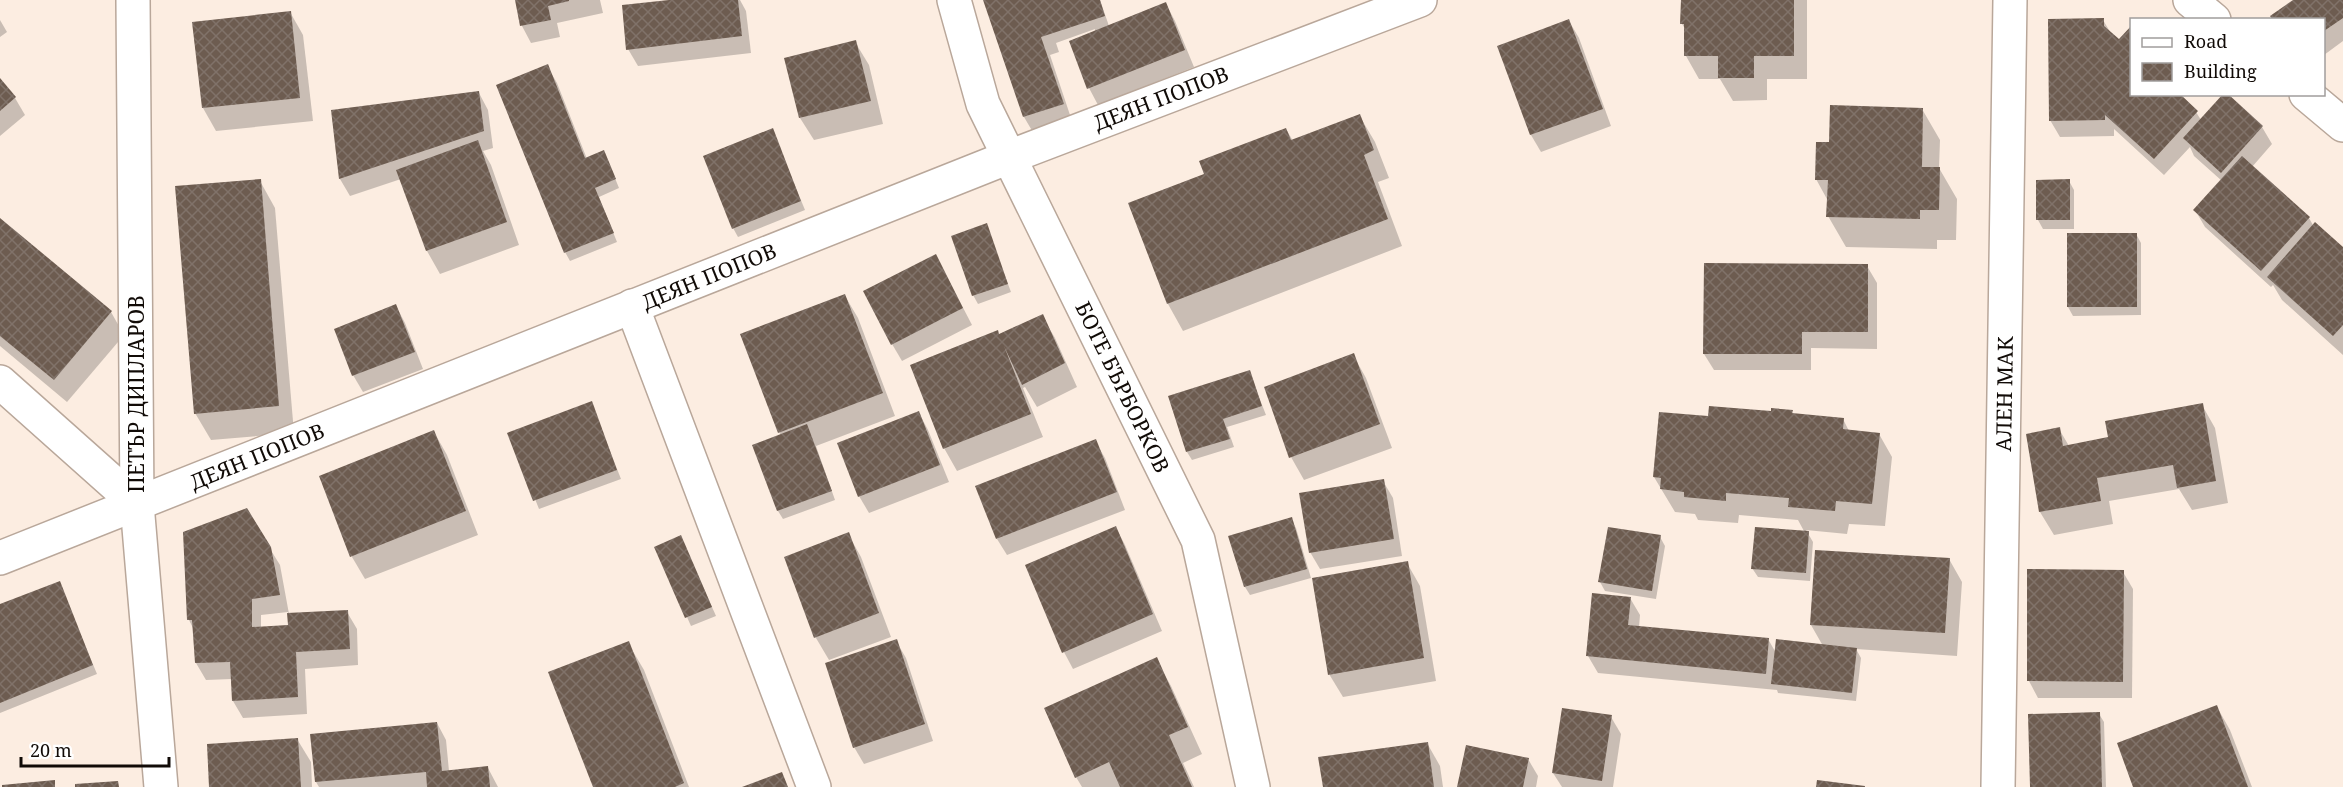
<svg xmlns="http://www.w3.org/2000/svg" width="2343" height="787" font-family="'Noto Serif',serif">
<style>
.shadow{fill:#0003;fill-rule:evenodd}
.building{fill:url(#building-cross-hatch)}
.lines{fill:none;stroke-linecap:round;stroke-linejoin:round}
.minor-casing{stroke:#b9a79a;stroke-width:36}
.minor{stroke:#fff;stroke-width:33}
.labels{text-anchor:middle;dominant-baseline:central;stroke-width:5;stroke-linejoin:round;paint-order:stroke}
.street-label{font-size:21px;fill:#110b07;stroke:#fff}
</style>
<defs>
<pattern id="building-cross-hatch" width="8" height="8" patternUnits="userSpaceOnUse" patternTransform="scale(1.5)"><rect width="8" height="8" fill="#6d5c50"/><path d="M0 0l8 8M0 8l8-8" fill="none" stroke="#807269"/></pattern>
</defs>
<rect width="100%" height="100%" fill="#fcede1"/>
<!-- shadow -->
<g class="shadow">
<path d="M516,0H600L603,13L557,23L560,37L531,43L522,26Z"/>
<path d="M683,0H740L746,11L751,53L638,66L628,49Z"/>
<path d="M985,0H1100L1109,26L1166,4L1175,21L1194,67L1098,105L1089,88L1095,29L1056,43L1059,52L1050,55L1072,121L1034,134L1024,117Z"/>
<path d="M1682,0H1807V79H1767V100L1733,101L1720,79H1699L1686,56V30L1682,24Z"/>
<path d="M2296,0H2343V41L2324,55V20Z"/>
<path d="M290,12L303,35L313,121L216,131L203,108Z"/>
<path d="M0,20L7,32L0,37Z"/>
<path d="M2103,20L2112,35L2132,94L2196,112L2201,120L2226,94L2262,127L2272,144L2252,167L2309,218L2314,227L2343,249V355L2282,300L2273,285L2271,287L2205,227L2195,210L2222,181L2194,156L2190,147L2164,175L2114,129V136L2060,137L2050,120Z"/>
<path d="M1569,21L1579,38L1611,126L1541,152L1531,135L1499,47Z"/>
<path d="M855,42L869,65L883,124L814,140L800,118Z"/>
<path d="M547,66L557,83L587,159L608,161L619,188L599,197L617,242L570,261L565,252Z"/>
<path d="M0,80L15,98L25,115L0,136Z"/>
<path d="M479,93L488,110L493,148L483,151L491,165L519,245L440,274L427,251L401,179L350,196L340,179L333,112Z"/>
<path d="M1922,109L1940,140L1939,168L1957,199L1956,240H1937V249L1846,247L1828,216V201L1816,179L1830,143Z"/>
<path d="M1359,115L1375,142L1389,178L1378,182L1402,246L1183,331L1168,304L1130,204L1205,175L1286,129L1293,141Z"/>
<path d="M772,130L805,210L738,237L733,228Z"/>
<path d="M260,181L275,208L294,433L211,440L195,413Z"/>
<path d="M2069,181L2074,190V229H2043L2038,220Z"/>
<path d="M0,220L111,312L124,335L67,402L0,346Z"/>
<path d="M986,225L1011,292L978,304L973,295Z"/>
<path d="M2136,234L2141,243V315L2073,316L2068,307Z"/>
<path d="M1867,266L1877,283V349L1811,348V370H1714L1704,354Z"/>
<path d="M945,273L972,325L902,361L892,344Z"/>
<path d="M845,296L858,318L895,416L816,446L835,500L783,519L778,511L781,435L779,432Z"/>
<path d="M396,306L405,323L423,369L363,392L353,375Z"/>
<path d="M1042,316L1055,338L1077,387L1037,407L1025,387L1023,388L1043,437L957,471L944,448L999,336Z"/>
<path d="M1353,355L1366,378L1392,448L1304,480L1291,457Z"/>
<path d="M1249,372L1266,415L1227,427L1234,447L1192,460L1187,452Z"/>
<path d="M591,403L621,479L539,509L509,434Z"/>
<path d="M2202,405L2215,428L2228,503L2192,510L2179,489L2109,501L2113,524L2054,535L2040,512L2027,435L2059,429L2069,446L2110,439Z"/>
<path d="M1792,411L1794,415L1843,419L1849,431L1879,434L1892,457L1885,526L1849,524L1847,534L1806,530L1813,542L1810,581L1758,577L1752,568L1805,533L1798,520L1739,515L1738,523L1698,520L1695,514L1675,512L1654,477L1710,418Z"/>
<path d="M919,413L928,430L949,482L869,513L859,496Z"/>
<path d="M434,432L447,455L478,535L365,579L352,557L321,477Z"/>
<path d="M1095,441L1105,458L1125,510L1007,555L997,539Z"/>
<path d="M1383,481L1393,498L1402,556L1320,569L1310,552Z"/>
<path d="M246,510L280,565L289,614L347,612L357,629L358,665L305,669L307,714L243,718L233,701L232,679L206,680L196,663L194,630L189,620ZM288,612L289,626L261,628V615Z"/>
<path d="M1291,519L1296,528L1311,578L1250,595L1245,587L1230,537Z"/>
<path d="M1116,528L1125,545L1162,631L1073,669L1064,652Z"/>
<path d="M848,534L861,557L891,637L829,660L816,638L786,558Z"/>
<path d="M681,537L716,616L691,626L656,548Z"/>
<path d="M1660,537L1665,546L1656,599L1605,591L1600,582Z"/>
<path d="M1949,559L1962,582L1957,656L1856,649L1861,658L1856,701L1778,693L1777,690L1598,673L1588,656L1630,598L1640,615L1639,627L1768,639L1776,653L1823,646L1811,625Z"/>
<path d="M1407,563L1420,586L1436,681L1343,697L1329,674Z"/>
<path d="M2123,572L2133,589L2132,698H2038L2029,681Z"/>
<path d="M59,583L97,674L0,713V606Z"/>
<path d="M896,641L906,658L933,741L864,764L854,747Z"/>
<path d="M628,643L644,670L689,787H594Z"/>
<path d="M1156,659L1171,686L1202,754L1183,763L1194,787H1082L1076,777Z"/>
<path d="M2217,707L2230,730L2252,787H2135Z"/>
<path d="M2099,714L2104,722L2106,787H2032Z"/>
<path d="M1611,717L1621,734L1613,787H1562L1553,773Z"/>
<path d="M437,723L446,740L449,771L488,768L498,787H319L316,782L312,735Z"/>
<path d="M297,739L311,762L312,787H211Z"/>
<path d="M1427,743L1440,766L1443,787H1324Z"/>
<path d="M1528,759L1538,776L1536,787H1458Z"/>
</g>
<!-- building -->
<g class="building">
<path d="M515,0H569V1L548,6L551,20L520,26Z"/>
<path d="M669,0H738L742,36L626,50L622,5Z"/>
<path d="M983,0H1100L1105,16L1041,37L1064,104L1023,117Z"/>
<path d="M1681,0H1794V56H1754V78H1718V56H1684V24H1680Z"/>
<path d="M2293,0H2343V18L2324,31V20H2273L2270,16Z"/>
<path d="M1166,2L1185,50L1087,89L1069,41Z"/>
<path d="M291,11L300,98L202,108L192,22Z"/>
<path d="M2104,18V26L2119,39L2132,25V94H2180L2198,111L2154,159L2105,115V120L2049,121L2048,19Z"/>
<path d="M1569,19L1603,109L1530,135L1497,46Z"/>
<path d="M856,40L871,101L799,118L784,58Z"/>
<path d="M548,64L585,158L604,150L616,179L595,188L614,233L564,253L496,85Z"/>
<path d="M0,78L16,97L0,111Z"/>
<path d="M479,91L484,131L339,179L331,110Z"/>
<path d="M2223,94H2228L2263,126L2221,173L2183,138Z"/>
<path d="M1830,105L1923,108L1922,167H1940L1939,210H1920V219L1826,217L1828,180H1815L1816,142H1829Z"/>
<path d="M1360,114L1374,150L1364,155L1388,219L1167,304L1128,203L1204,174L1199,161L1286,128L1291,140Z"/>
<path d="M773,128L801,201L732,229L703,156Z"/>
<path d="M478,140L507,222L426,251L396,170Z"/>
<path d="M2242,156L2310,217L2261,271L2193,210Z"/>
<path d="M261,179L279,406L194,414L175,186Z"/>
<path d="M2070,179V220H2036V180Z"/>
<path d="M0,218L112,311L54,380L0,336Z"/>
<path d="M2315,222L2343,247V325L2333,336L2267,277Z"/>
<path d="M987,223L1008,284L972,296L951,236Z"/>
<rect x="2067" y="233" width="70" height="74"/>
<path d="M936,254L963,308L891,345L863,291Z"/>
<path d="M1704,263L1868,264V332H1802V354H1703Z"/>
<path d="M845,294L883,393L778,433L740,334Z"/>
<path d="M396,304L415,352L352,376L334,329Z"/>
<path d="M1043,314L1065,363L1022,385L1004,346L1031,414L943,449L910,365L998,330L999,334Z"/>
<path d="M1354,353L1380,424L1289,458L1264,387Z"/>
<path d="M1250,370L1262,406L1223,419L1230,439L1186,452L1168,396Z"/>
<path d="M592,401L617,470L533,501L507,433Z"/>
<path d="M2203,403L2216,481L2177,488L2173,465L2097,478L2101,501L2039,512L2026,434L2060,427L2063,446L2108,437L2105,421Z"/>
<path d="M1709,406L1771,411V408L1793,410L1792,413L1844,418L1843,429L1880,433L1872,504L1836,501L1835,511L1788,507L1789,498L1726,493V501L1684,497V492L1660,489L1661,478L1653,477L1659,412L1708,416Z"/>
<path d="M919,411L940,465L858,497L837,443Z"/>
<path d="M807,424L832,491L777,511L752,445Z"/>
<path d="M434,430L466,511L350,557L319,476Z"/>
<path d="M1096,439L1117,492L996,539L975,486Z"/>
<path d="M1384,479L1394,539L1309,553L1299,493Z"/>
<path d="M247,508L271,547L280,595L252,599V627L288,625L287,613L348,610L350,649L296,652L298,697L232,701L230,662L195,663L192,620H187L183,532Z"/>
<path d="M1292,517L1307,569L1244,587L1228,536Z"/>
<path d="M1116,526L1153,614L1062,653L1025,565Z"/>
<path d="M1608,527L1661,535L1652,591L1598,582Z"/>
<path d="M1755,527L1809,531L1806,573L1751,569Z"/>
<path d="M849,532L879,613L814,638L784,557Z"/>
<path d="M681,535L712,607L685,618L654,547Z"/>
<path d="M1815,550L1950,558L1945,633L1810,625Z"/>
<path d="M1408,561L1424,658L1328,675L1312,578Z"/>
<path d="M2027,569L2124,570L2123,682L2027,681Z"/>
<path d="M60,581L93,665L0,703V604Z"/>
<path d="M1592,593L1631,597L1628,625L1769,638L1766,674L1586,656Z"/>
<path d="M897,639L925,724L853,748L825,663Z"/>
<path d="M1776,639L1857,648L1852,693L1771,684Z"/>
<path d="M629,641L684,783L675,787H593L548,672Z"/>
<path d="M1157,657L1188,727L1169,735L1192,787H1120L1109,762L1075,778L1044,708Z"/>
<path d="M2217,705L2248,787H2133L2117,743Z"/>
<path d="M1562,708L1612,715L1602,781L1552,773Z"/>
<path d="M2100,712L2102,787H2030L2028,714Z"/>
<path d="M437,722L442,771L488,766L490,787H427L426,772L315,782L310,734Z"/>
<path d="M298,738L301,787H209L207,744Z"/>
<path d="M1428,742L1434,787H1323L1318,757Z"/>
<path d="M1466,745L1529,758L1523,787H1457Z"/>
<path d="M782,772L788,787H742Z"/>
<path d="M55,780V787H2V785Z"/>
<path d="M1817,780L1865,786V787H1816Z"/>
<path d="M118,781L119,787H75V784Z"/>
</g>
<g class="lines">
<!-- minor casing -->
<g class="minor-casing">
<g id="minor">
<path d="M133,0L137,504L161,787"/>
<path d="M954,0L983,104L1198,540L1253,787"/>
<path d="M2190,0L2214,20"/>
<path d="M2306,94L2343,125"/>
<path d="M632,306L814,787"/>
<path d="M0,382L137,504"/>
<path d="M0,558L1009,157L1420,0"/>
<path d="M1998,787L2010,0"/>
</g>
</g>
<!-- minor -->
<use href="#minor" class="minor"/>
</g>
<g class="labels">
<!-- street labels -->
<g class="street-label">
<text transform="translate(1161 98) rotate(-21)">ДЕЯН ПОПОВ</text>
<text transform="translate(709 276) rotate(-22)">ДЕЯН ПОПОВ</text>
<text transform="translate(1123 387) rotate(64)">БОТЕ БЪРБОРКОВ</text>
<text transform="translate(136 394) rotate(-90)">ПЕТЪР ДИПЛАРОВ</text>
<text transform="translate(2004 394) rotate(-89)">АЛЕН МАК</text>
<text transform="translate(257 456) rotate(-22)">ДЕЯН ПОПОВ</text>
</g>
</g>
<!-- legend -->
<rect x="2130" y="18" width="195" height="78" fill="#ffffff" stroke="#a09d9c" stroke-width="1.5"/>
<rect x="2142" y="38" width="30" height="9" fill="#ffffff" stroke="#a09d9c" stroke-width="1.5"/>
<text x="2184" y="48" font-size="18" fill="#110b07">Road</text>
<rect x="2142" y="63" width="30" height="18" fill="url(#building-cross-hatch)" stroke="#a09d9c" stroke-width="1.5"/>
<text x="2184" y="78" font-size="18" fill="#110b07">Building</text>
<!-- scale -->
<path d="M21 757v9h148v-9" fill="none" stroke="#110b07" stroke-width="3"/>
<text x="30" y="757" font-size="18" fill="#110b07" stroke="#ffffff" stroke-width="4.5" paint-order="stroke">20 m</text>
</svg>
